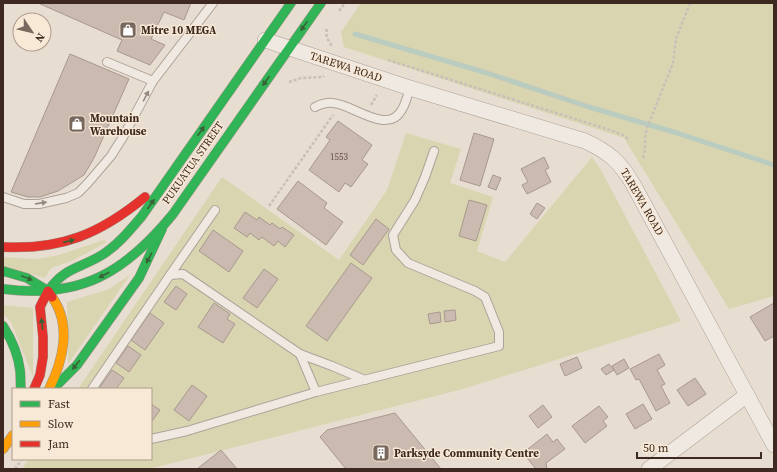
<svg xmlns="http://www.w3.org/2000/svg" width="777" height="472" font-family="'Source Serif 4',serif">
<style>
.green{fill:#dad5b1}
.lines{fill:none;stroke-linecap:round;stroke-linejoin:round}
.stream{stroke:#baccbf;stroke-width:5}
.building{fill:#cbbab0;stroke:#a8988e}
.lane-casing{stroke:#ada298;stroke-width:10}
.street-casing{stroke:#ada298;stroke-width:16}
.fast-casing{stroke:#9c9288;stroke-width:10}
.slow-casing{stroke:#9c9288;stroke-width:10}
.jam-casing{stroke:#9c9288;stroke-width:10}
.path{stroke:#c8c0b8;stroke-width:2.5;stroke-dasharray:3 2;stroke-linecap:butt}
.lane{stroke:#efe9e2;stroke-width:8}
.street{stroke:#efe9e2;stroke-width:15}
.fast{stroke:#30b455;stroke-width:9}
.slow{stroke:#ff9f0a;stroke-width:9}
.jam{stroke:#e5322d;stroke-width:9}
.oneway{fill:#386135}
.oneway2{fill:#968980}
.labels{text-anchor:middle;dominant-baseline:central;stroke-width:3;stroke-linejoin:round;paint-order:stroke}
.number-label{font-size:9px;fill:#604d43}
.poi-label{font-size:11px;font-weight:bold;fill:#3d291f;stroke:#f8e9d6;text-anchor:start}
.street-label{font-size:11px;fill:#3d291f;stroke:#f8e9d6}
</style>
<rect width="100%" height="100%" fill="#e7ddd0"/>
<!-- green -->
<g class="green">
<path d="M361,3H774V296L729,309L624,138L344,47L341,32Z"/>
<path d="M406,133L461,149L450,183L493,197L477,251L505,262L592,157L601,170L681,321L463,389L149,469H22L29,459H151V389H78L222,177L339,260L387,190Z"/>
<path d="M104,240L107,242L72,261L51,268L45,278L3,266V257L36,259L59,255Z"/>
<path d="M130,275L68,364L67,302L109,289Z"/>
<path d="M3,305L33,308V377L11,322L3,314Z"/>
</g>
<g class="lines">
<!-- stream -->
<path class="stream" d="M355,34L487,73L589,107L677,133L774,165"/>
</g>
<!-- building -->
<g class="building">
<path d="M38,3H191L184,20L164,12L151,39L165,45L150,65L117,51L122,40Z"/>
<path d="M70,54L129,79L94,158L84,175L58,191L40,197H28L11,192Z"/>
<path d="M338,121L372,145L362,160L368,164L351,187L345,183L339,192L309,170L330,140L326,137Z"/>
<path d="M474,133L494,139L480,186L460,180Z"/>
<path d="M544,157L549,168L545,170L551,182L527,194L522,185L528,182L521,169Z"/>
<path d="M493,175L501,178L496,190L488,187Z"/>
<path d="M298,181L327,203L324,208L343,222L326,245L277,209Z"/>
<path d="M469,200L487,205L476,241L459,236Z"/>
<path d="M537,203L545,208L537,219L530,214Z"/>
<path d="M245,212L257,220L259,217L270,225L272,223L280,229L282,227L294,235L285,247L278,241L274,246L262,237L259,240L250,233L247,237L234,228Z"/>
<path d="M376,219L389,229L363,265L350,255Z"/>
<path d="M213,230L243,251L229,272L199,251Z"/>
<path d="M351,263L372,278L327,341L306,326Z"/>
<path d="M264,269L278,279L257,308L243,298Z"/>
<path d="M176,286L187,294L176,310L164,302Z"/>
<path d="M214,303L230,314L227,319L235,324L223,343L198,327Z"/>
<path d="M774,303V336L765,341L750,317Z"/>
<path d="M455,310L456,320L445,322L444,311Z"/>
<path d="M440,312L441,322L430,324L428,314Z"/>
<path d="M150,313L164,323L145,350L131,340Z"/>
<path d="M128,346L141,355L129,372L116,363Z"/>
<path d="M659,354L665,365L657,370L665,384L661,386L670,403L656,411L639,379L636,380L630,369Z"/>
<path d="M577,357L582,368L565,376L560,364Z"/>
<path d="M624,359L629,368L617,375L612,366Z"/>
<path d="M609,364L614,370L606,375L601,369Z"/>
<path d="M112,370L124,378L116,389H103L100,387Z"/>
<path d="M695,378L706,394L688,406L677,390Z"/>
<path d="M192,385L207,396L189,421L174,410Z"/>
<path d="M151,404L160,410L152,421H151Z"/>
<path d="M643,404L652,419L635,429L626,414Z"/>
<path d="M543,405L552,417L538,428L529,416Z"/>
<path d="M599,406L608,417L603,421L607,426L585,443L572,426Z"/>
<path d="M395,413L441,469H346L320,437L327,430Z"/>
<path d="M547,434L553,442L557,439L565,449L546,463L547,469H536L523,453Z"/>
<path d="M221,450L237,469H197Z"/>
</g>
<g class="lines">
<!-- lane casing -->
<g class="lane-casing">
<g id="lane">
<path d="M107,62L153,81"/>
<path d="M315,107C321,104 326,102 333,103C352,104 387,135 401,111C406,104 407,96 410,88"/>
<path d="M3,197L24,204H39L66,198L78,193L87,184L111,156L123,137L153,81L213,3"/>
<path d="M170,275L215,210"/>
<path d="M300,354L332,366L365,380"/>
<path d="M92,389L170,275L183,274L300,354L316,392L499,346V332L485,297L475,291L408,263L396,250L393,235L415,200L425,177L434,151"/>
<path d="M151,439L187,431L316,392"/>
</g>
</g>
<!-- street casing -->
<g class="street-casing">
<g id="street">
<path d="M265,40L410,88L585,141C609,152 620,162 633,184L774,445"/>
<path d="M649,469L747,395"/>
</g>
</g>
<!-- fast casing -->
<g class="fast-casing">
<g id="fast">
<path d="M3,271L27,278L45,289"/>
<path d="M3,289C80,299 125,273 173,214L321,3"/>
<path d="M48,291C65,267 79,269 102,255C118,245 130,230 142,216L291,3"/>
<path d="M3,326C12,340 18,354 20,370C21,376 20,383 21,389"/>
<path d="M54,388L77,365L139,278L162,229"/>
</g>
</g>
<!-- slow casing -->
<g class="slow-casing">
<g id="slow">
<path d="M49,389C63,361 72,325 52,297"/>
<path d="M3,449L13,435"/>
</g>
</g>
<!-- jam casing -->
<g class="jam-casing">
<g id="jam">
<path d="M3,247C61,250 100,234 145,197"/>
<path d="M34,389L40,375L43,357V337L40,307L48,291L52,297"/>
</g>
</g>
<!-- path -->
<g class="path">
<path d="M339,11L345,3"/>
<path d="M327,29C325,35 328,41 332,46"/>
<path d="M388,60L607,129L623,135L628,139"/>
<path d="M289,82L301,78L323,77L324,76"/>
<path d="M371,105L377,95"/>
<path d="M643,158C646,149 644,138 647,128L673,63L676,39L690,3"/>
<path d="M269,206L333,115"/>
<path d="M15,469L22,459"/>
</g>
<!-- lane -->
<use href="#lane" class="lane"/>
<!-- street -->
<use href="#street" class="street"/>
<!-- fast -->
<use href="#fast" class="fast"/>
<!-- slow -->
<use href="#slow" class="slow"/>
<!-- jam -->
<use href="#jam" class="jam"/>
</g>
<!-- one-way arrows -->
<defs><path id="oneway-solid" d="M-6-.8H1V-3.2L6.5 0L1 3.2V.8H-6Z"/></defs>
<g class="oneway">
<use href="#oneway-solid" transform="translate(304 26) rotate(125)"/>
<use href="#oneway-solid" transform="translate(266 81) rotate(125)"/>
<use href="#oneway-solid" transform="translate(201 131) rotate(-55)"/>
<use href="#oneway-solid" transform="translate(151 204) rotate(-54)"/>
<use href="#oneway-solid" transform="translate(69 241) rotate(-13)"/>
<use href="#oneway-solid" transform="translate(149 258) rotate(118)"/>
<use href="#oneway-solid" transform="translate(104 275) rotate(152)"/>
<use href="#oneway-solid" transform="translate(27 278) rotate(22)"/>
<use href="#oneway-solid" transform="translate(42 324) rotate(-97)"/>
<use href="#oneway-solid" transform="translate(76 365) rotate(129)"/>
</g>
<g class="oneway2">
<use href="#oneway-solid" transform="translate(146 96) rotate(-62)"/>
<use href="#oneway-solid" transform="translate(41 203) rotate(-8)"/>
</g>
<!-- icons -->
<defs>
<g id="shop-square" transform="scale(0.9)"><rect x="-9" y="-9" width="18" height="18" rx="4" fill="#78685d" stroke="#f8e9d6"/><path d="M-5-2.5h2.3a2.7 3.5 0 0 1 5.4 0H5L5.5 6h-11ZM-1.5-2.5h3a1.5 2.3 0 0 0-3 0Z" fill="#fff"/></g>
<g id="building-square" transform="scale(0.9)"><rect x="-9" y="-9" width="18" height="18" rx="4" fill="#78685d" stroke="#f8e9d6"/><path d="M-4-6H4V6H1V3H-1V6H-4ZM-2.5-4.3h1.7v1.8h-1.7ZM.8-4.3h1.7v1.8H.8ZM-2.5-1h1.7V.8h-1.7ZM.8-1h1.7V.8H.8Z" fill="#fff"/></g>
</defs>
<g fill-rule="evenodd">
<use href="#shop-square" x="128" y="30"/>
<use href="#shop-square" x="77" y="124"/>
<use href="#building-square" x="381" y="453"/>
</g>
<g class="labels">
<!-- number labels -->
<g class="number-label">
<text x="339" y="157">1553</text>
</g>
<!-- poi labels -->
<g class="poi-label">
<text x="141" y="30">Mitre 10 MEGA</text>
<text x="90" y="118">Mountain<tspan x="90" dy="13">Warehouse</tspan></text>
<text x="394" y="453">Parksyde Community Centre</text>
</g>
<!-- street labels -->
<g class="street-label">
<text transform="translate(346 67) rotate(18)">TAREWA ROAD</text>
<text transform="translate(193 163) rotate(-55)">PUKUATUA STREET</text>
<text transform="translate(642 202) rotate(60)">TAREWA ROAD</text>
</g>
</g>
<!-- border -->
<rect width="777" height="472" fill="none" stroke="#3d291f" stroke-width="8"/>
<!-- legend -->
<rect x="12" y="388" width="140" height="72" fill="#f8e9d6" stroke="#ad9c8d"/>
<rect x="20" y="401" width="20" height="6" fill="#30b455" stroke="#ad9c8d"/>
<text x="48" y="408" font-size="12" fill="#3d291f">Fast</text>
<rect x="20" y="421" width="20" height="6" fill="#ff9f0a" stroke="#ad9c8d"/>
<text x="48" y="428" font-size="12" fill="#3d291f">Slow</text>
<rect x="20" y="441" width="20" height="6" fill="#e5322d" stroke="#ad9c8d"/>
<text x="48" y="448" font-size="12" fill="#3d291f">Jam</text>
<!-- north arrow -->
<g transform="translate(32 32) rotate(125)"><circle r="19" fill="#f8e9d6" stroke="#ad9c8d"/>
<path d="M0-3L7 15L0 10L-7 15Z" fill="#78685d"/>
<text y="-6" font-size="11" font-weight="bold" text-anchor="middle" fill="#3d291f">N</text>
</g>
<!-- scale -->
<path d="M637 452v6h124v-6" fill="none" stroke="#3d291f" stroke-width="2"/>
<text x="643" y="452" font-size="12" fill="#3d291f" stroke="#f8e9d6" stroke-width="3" paint-order="stroke">50 m</text>
</svg>
